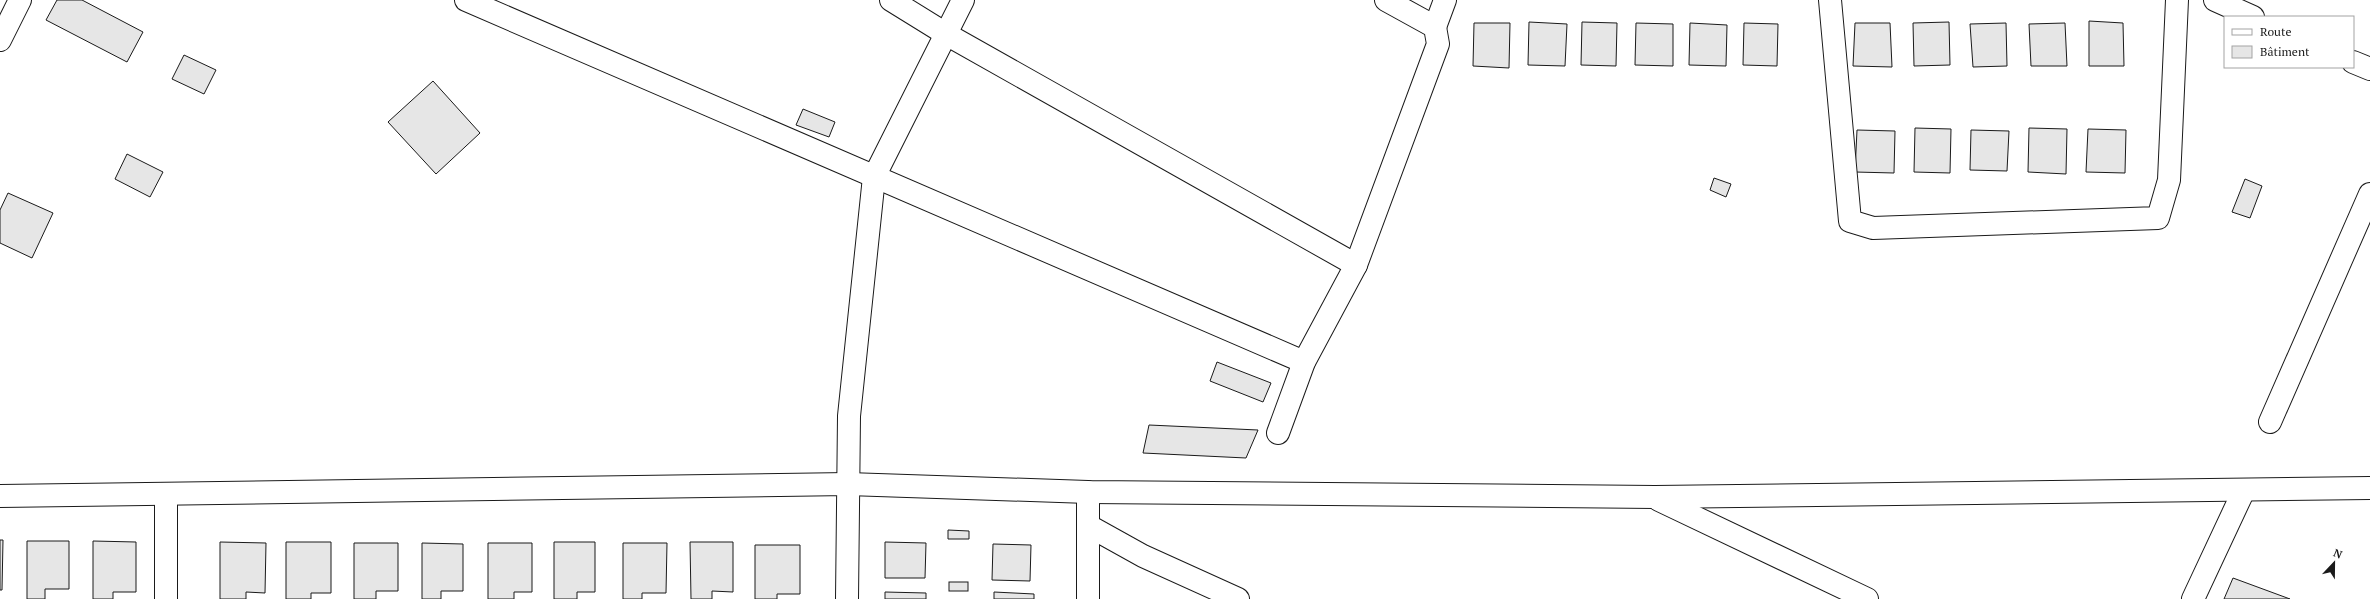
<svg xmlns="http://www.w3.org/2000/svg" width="2370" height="599" font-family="'PT Serif',serif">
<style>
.building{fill:#e6e6e6;stroke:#1a1a1a}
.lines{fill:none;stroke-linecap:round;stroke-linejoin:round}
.street-casing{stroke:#1a1a1a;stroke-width:24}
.street{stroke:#fff;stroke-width:22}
</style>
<rect width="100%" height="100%" fill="#fff"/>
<!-- building -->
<g class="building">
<path d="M57,0H82L143,32L127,62L46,20Z"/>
<path d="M2089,21L2123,23L2124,66H2089Z"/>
<path d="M1529,22L1567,24L1565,66L1528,65Z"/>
<path d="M1582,22L1617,23L1616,66L1581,65Z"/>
<path d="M1949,22L1950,65L1914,66L1913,23Z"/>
<path d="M1474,23H1510L1509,68L1473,66Z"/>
<path d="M1636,23L1673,24V66L1635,65Z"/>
<path d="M1690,23L1727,25L1726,66L1689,65Z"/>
<path d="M1744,23L1778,24L1777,66L1743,65Z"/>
<path d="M1855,23H1890L1892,67L1853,66Z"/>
<path d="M2006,23L2007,66L1973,67L1970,24Z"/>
<path d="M2065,23L2067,66H2031L2029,24Z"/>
<path d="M184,55L216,70L204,94L172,79Z"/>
<path d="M433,81L480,133L436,174L388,122Z"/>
<path d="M803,109L835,122L829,137L796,125Z"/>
<path d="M1915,128L1951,129L1950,173L1914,172Z"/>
<path d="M2029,128L2067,129L2066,174L2028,172Z"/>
<path d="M2088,129L2126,130L2125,173L2086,172Z"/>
<path d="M1857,130L1895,131L1894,173L1855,172Z"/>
<path d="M1971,130L2009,131L2007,171L1970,170Z"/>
<path d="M127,154L163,172L150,197L115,179Z"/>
<path d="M1714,178L1731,184L1726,197L1710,190Z"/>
<path d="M2245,179L2262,186L2250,218L2232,212Z"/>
<path d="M8,193L53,213L32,258L0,243V210Z"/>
<path d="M1217,362L1271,383L1263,402L1210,381Z"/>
<path d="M1149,425L1258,430L1246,458L1143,453Z"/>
<path d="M948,530L969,531V539H948Z"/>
<path d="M0,540H3L2,590H0Z"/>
<path d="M27,541H69V589H45V599H27Z"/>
<path d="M93,541L136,542V592H113V599H93Z"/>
<path d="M220,542L266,543L265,593L246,592V599H220Z"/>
<path d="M286,542H331V593H311V599H286Z"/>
<path d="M554,542H595V592H577V599H554Z"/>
<path d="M690,542H733V592L712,591V599H691Z"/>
<path d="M885,542L926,543L925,578H885Z"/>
<path d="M354,543H398V591H376V599H354Z"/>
<path d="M422,543L463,544V591H441V599H422Z"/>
<path d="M488,543H532V592H514V599H488Z"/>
<path d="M623,543H667L666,593H642V599H623Z"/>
<path d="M993,544L1031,545L1030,581L992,580Z"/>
<path d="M755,545H800V594H777V599H755Z"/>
<path d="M2233,578L2290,599H2224Z"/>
<rect x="949" y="582" width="19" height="9"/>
<path d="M885,592L926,593V599H885Z"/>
<path d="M994,592L1034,594V599H994Z"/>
</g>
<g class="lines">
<!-- street casing -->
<g class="street-casing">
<g id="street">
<path d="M466,0L1304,362"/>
<path d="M891,0L946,34L1356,265"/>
<path d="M1830,0L1850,221L1873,228L2158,218L2169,180L2177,0"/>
<path d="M2215,0L2253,17"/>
<path d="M1435,27L1445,0"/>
<path d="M0,40L20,0"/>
<path d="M2353,62L2370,69"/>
<path d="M2270,422L2370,194"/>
<path d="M1278,433L1304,362L1356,265L1438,44L1435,27L1386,0"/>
<path d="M0,496L848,484L1088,492L1655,497L2370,488"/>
<path d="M1659,500L1867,599"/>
<path d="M1089,526L1143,556L1238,599"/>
<path d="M166,599V494"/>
<path d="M847,599L849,416L874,177L963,0"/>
<path d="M1088,599V492"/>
<path d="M2193,599L2244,490"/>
</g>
</g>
<!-- street -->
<use href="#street" class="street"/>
</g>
<!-- legend -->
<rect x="2224" y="16" width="130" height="52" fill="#ffffff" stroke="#a3a3a3"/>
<rect x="2232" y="29" width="20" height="6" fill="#ffffff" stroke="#a3a3a3"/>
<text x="2260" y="36" font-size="12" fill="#1a1a1a">Route</text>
<rect x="2232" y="46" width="20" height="12" fill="#e6e6e6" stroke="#a3a3a3"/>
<text x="2260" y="56" font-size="12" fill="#1a1a1a">Bâtiment</text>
<!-- north arrow -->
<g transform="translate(2334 563) rotate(22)" stroke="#ffffff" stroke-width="3" paint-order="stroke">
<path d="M0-3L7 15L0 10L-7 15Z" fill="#1a1a1a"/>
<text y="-6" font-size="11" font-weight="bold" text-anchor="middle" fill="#1a1a1a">N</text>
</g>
</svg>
